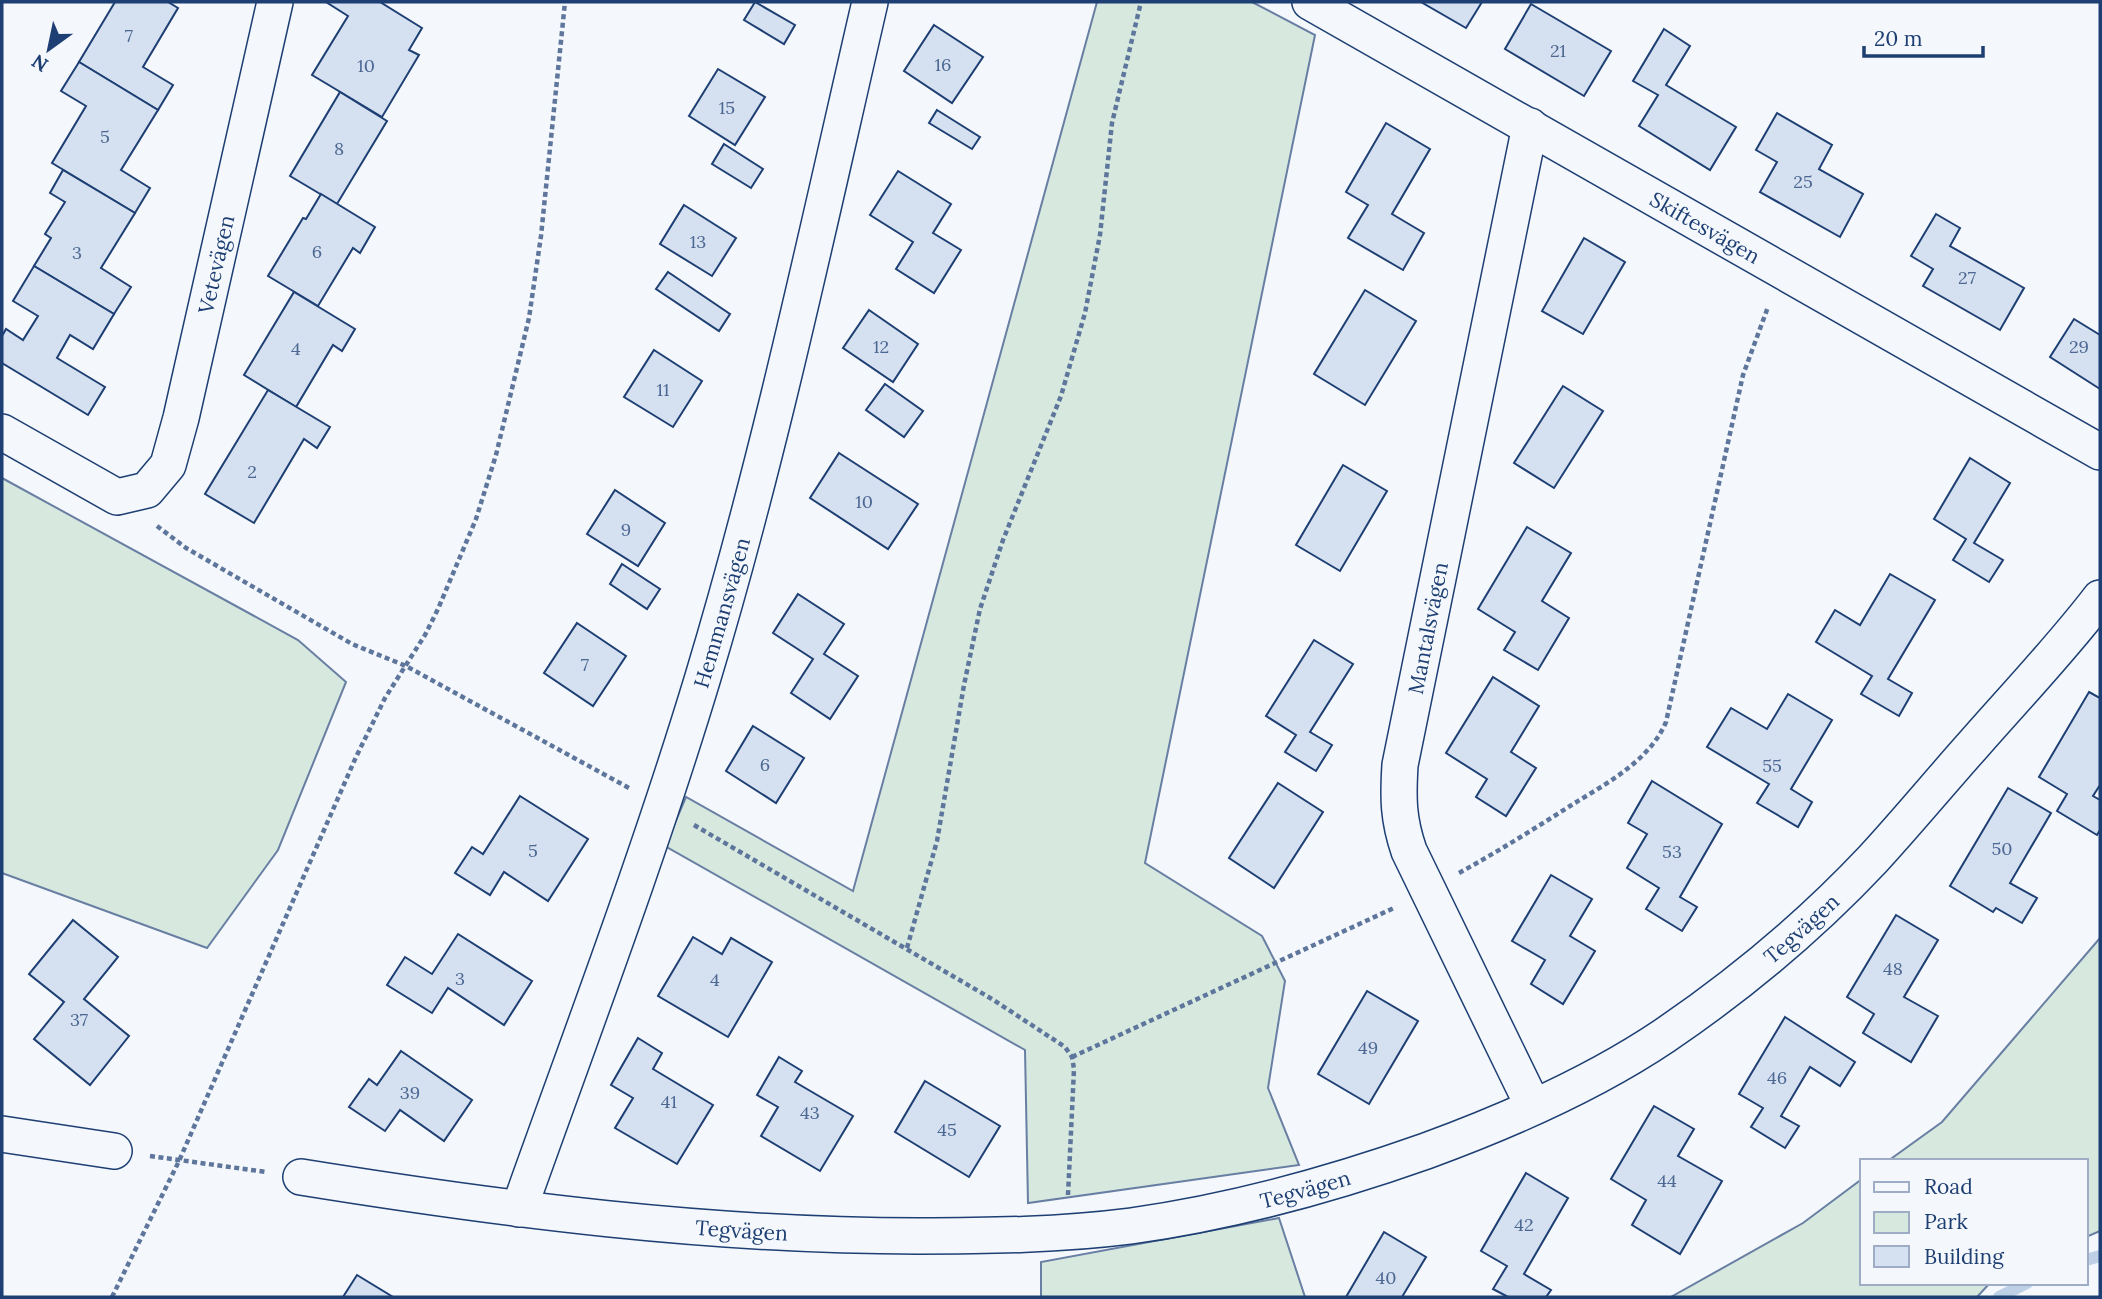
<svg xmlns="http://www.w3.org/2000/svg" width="2102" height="1299" font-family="Lora,serif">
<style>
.green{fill:#d7e8df;stroke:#687fa3;stroke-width:2}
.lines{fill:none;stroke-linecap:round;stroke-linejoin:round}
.stream{stroke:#bed0e5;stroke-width:12}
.building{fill:#d5e0f0;stroke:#1d3f73;stroke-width:2}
.street-casing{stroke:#1d3f73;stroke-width:38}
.path{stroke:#5e769c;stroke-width:4.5;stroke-dasharray:5 3.5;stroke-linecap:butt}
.street{stroke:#f4f7fb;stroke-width:35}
.labels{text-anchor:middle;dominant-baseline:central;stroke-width:5;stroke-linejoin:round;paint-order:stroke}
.number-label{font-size:18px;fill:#4b6792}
.street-label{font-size:21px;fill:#1d3f73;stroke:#f4f7fb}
</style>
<rect width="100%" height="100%" fill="#f4f7fb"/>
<!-- green -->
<g class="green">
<path d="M1097,2H1252L1315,35L1145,863L1262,936L1285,981L1268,1088L1299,1165L1028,1203L1025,1050L665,846L686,797L853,891Z"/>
<path d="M2,478L298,640L346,682L278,850L207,948L2,873Z"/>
<path d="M2100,938V1231L2086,1237V1161H1888L1942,1122Z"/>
<path d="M1862,1179V1283H1990L1977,1297H1671L1803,1223Z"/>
<path d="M1279,1218L1305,1297H1041V1262Z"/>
</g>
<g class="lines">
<!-- stream -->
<g class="stream">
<path d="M2086,1260L2100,1256"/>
<path d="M1999,1297L2027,1283"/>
</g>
</g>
<!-- building -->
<g class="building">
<path d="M115,2H168L178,8L143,67L173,85L158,110L79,62Z"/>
<path d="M326,2H380L422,28L409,50L419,55L382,117L312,75L348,16Z"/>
<path d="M755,2L795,25L784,44L744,20Z"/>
<path d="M1421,2H1482L1466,28Z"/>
<path d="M1531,4L1611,51L1584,96L1505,49Z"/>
<path d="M934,25L983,57L952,103L904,71Z"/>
<path d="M1664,29L1690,46L1666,85L1736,127L1710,170L1639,126L1658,95L1633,81Z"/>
<path d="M79,62L158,110L121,170L150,188L135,213L52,163L86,106L61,91Z"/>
<path d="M718,69L765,97L735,145L689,116Z"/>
<path d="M340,92L387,121L337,204L290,176Z"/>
<path d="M937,110L980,137L972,149L929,123Z"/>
<path d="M1777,113L1832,145L1819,169L1863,194L1840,237L1760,192L1777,162L1756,150Z"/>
<path d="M1386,123L1430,149L1392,214L1424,233L1403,270L1348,238L1368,205L1346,192Z"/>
<path d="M724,144L763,169L751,188L712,164Z"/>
<path d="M63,170L135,213L101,268L131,287L114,314L34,266L51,238L45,234L65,202L50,193Z"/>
<path d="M898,171L951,204L933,233L961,250L934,293L896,269L913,242L870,215Z"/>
<path d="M321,194L375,227L360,253L353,248L318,306L268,276L303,218L306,219Z"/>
<path d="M684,205L736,238L712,276L660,244Z"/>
<path d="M1936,214L1960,228L1950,246L2024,288L2000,330L1923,286L1933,269L1911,256Z"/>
<path d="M1584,238L1625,262L1583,334L1542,311Z"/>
<path d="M34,266L114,314L93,349L70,335L57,358L105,387L88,415L2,363V336L6,329L23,340L38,316L13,301Z"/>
<path d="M668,272L730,314L719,331L656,289Z"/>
<path d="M1365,290L1416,321L1365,405L1314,374Z"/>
<path d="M294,292L355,329L342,351L333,345L296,407L244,375Z"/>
<path d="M869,310L918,344L893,382L843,348Z"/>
<path d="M2074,319L2100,335V389L2050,357Z"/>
<path d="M654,350L702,381L673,427L624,397Z"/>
<path d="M885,384L923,411L904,437L866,410Z"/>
<path d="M1563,386L1603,411L1554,488L1514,463Z"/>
<path d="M268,390L330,427L317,448L304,439L254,523L205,494Z"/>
<path d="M839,453L918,504L888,549L810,498Z"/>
<path d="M1970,458L2010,483L1974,543L2003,560L1989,582L1953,560L1966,539L1934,519Z"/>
<path d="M1343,465L1387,491L1340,571L1296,545Z"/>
<path d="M615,490L665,523L638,566L587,534Z"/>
<path d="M1527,527L1571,553L1542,601L1569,618L1538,670L1504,650L1515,632L1478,609Z"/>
<path d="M622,564L660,589L647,609L610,584Z"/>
<path d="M1890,574L1935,600L1888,679L1912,693L1899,716L1861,694L1872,676L1816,642L1835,610L1860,625Z"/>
<path d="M798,594L844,624L824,654L858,676L830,719L791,693L813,659L773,633Z"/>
<path d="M577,623L626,656L593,706L544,673Z"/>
<path d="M1314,640L1353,664L1310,732L1332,745L1316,771L1285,752L1296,735L1266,716Z"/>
<path d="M1493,677L1539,706L1511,752L1536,768L1506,816L1476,797L1487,779L1446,753Z"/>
<path d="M2089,692L2100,698V785L2093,796L2100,800V830L2097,835L2057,811L2067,794L2039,777Z"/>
<path d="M1788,694L1832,720L1791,789L1812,802L1798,827L1757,803L1769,784L1707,747L1731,708L1767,729Z"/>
<path d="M753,726L804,758L776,803L726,771Z"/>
<path d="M1652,781L1722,824L1680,897L1697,907L1682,931L1646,909L1659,888L1627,868L1647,834L1628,823Z"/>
<path d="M1278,783L1323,812L1274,888L1229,858Z"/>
<path d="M2008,788L2051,813L2010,883L2037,898L2022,923L1996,908L1993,912L1950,886Z"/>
<path d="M520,796L588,839L548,901L504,872L490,895L455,873L472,847L483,854Z"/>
<path d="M1551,875L1592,899L1570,936L1595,951L1563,1004L1531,984L1545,960L1512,941Z"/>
<path d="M1896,915L1938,940L1904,997L1938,1016L1911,1062L1863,1033L1874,1014L1847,997Z"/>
<path d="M73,920L118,957L84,999L129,1036L90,1085L34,1039L64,1002L29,974Z"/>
<path d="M458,934L532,981L504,1025L448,988L432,1013L387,985L405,957L432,974Z"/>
<path d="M693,937L722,954L731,938L772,962L728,1037L658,996Z"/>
<path d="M1367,991L1418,1021L1369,1104L1318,1074Z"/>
<path d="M1785,1017L1855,1062L1840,1086L1810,1067L1781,1116L1799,1126L1785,1148L1751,1127L1763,1108L1739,1094Z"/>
<path d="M638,1038L662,1053L653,1069L713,1105L677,1164L615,1128L633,1098L611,1085Z"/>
<path d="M401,1051L472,1100L444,1141L400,1110L385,1131L349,1107L369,1079L377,1085Z"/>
<path d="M779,1057L802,1071L795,1082L853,1116L820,1171L761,1136L778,1107L757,1095Z"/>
<path d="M925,1081L1000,1126L969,1177L895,1132Z"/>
<path d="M1654,1106L1694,1129L1678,1156L1722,1181L1680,1254L1632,1225L1646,1200L1611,1179Z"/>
<path d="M1526,1173L1568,1198L1524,1274L1551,1290L1546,1297H1508L1493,1289L1507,1266L1481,1251Z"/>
<path d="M1384,1232L1426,1257L1402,1297H1346Z"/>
<path d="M357,1275L393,1297H343Z"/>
</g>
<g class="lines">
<!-- street casing -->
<g class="street-casing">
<g id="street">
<path id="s1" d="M1310,2L2100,452"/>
<path d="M1530,126L1400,765C1398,798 1398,819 1409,851L1533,1106"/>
<path id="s2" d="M2,432L117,497L147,490L168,465L181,418L275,2"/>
<path d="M2,1134L114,1151"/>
<path id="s3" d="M301,1177C506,1210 711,1236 918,1236C989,1236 1060,1235 1131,1226C1232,1212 1330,1185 1426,1151C1508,1121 1591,1085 1664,1036C1739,985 1811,925 1873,859C1908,821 1940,782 1974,744C2016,696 2061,649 2100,598"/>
<path id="s4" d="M519,1209C582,1032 649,856 703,677C770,455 818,227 870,2"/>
</g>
</g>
<!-- path -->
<g class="path">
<path d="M157,526L186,548L352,644L406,666L629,788"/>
<path d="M694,825L992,999L1065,1047L1072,1057L1074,1069L1068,1195"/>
<path d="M1459,873C1497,852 1534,829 1570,806C1605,784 1649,762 1666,722L1743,375L1768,307"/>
<path d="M907,948L937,841L964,685L980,609L1003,540L1061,396L1085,313L1100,235L1112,123L1141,2"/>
<path d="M1072,1057L1396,907"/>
<path d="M150,1156L266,1172"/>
<path d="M112,1297L179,1161L356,757L385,698L425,635L438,609L476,519L496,455L529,318L541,236L565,2"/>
</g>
<!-- street -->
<use href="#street" class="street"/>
</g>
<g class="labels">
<!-- number labels -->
<g class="number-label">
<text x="129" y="35">7</text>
<text x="1558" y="50">21</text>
<text x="943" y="64">16</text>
<text x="366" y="65">10</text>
<text x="727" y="107">15</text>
<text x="105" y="136">5</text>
<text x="339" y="148">8</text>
<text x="1803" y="181">25</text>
<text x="698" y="241">13</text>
<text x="317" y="251">6</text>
<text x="77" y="252">3</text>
<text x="1967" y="277">27</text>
<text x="881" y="346">12</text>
<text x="2079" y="346">29</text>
<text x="296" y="348">4</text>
<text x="663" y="389">11</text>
<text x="252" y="471">2</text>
<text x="864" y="501">10</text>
<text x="626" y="529">9</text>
<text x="585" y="664">7</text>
<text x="765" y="764">6</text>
<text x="1772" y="765">55</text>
<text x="2002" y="848">50</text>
<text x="533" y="850">5</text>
<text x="1672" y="851">53</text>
<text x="1893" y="968">48</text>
<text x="460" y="978">3</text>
<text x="715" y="979">4</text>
<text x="79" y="1019">37</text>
<text x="1368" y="1047">49</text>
<text x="1777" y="1077">46</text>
<text x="410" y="1092">39</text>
<text x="669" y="1101">41</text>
<text x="810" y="1112">43</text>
<text x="947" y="1129">45</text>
<text x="1667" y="1180">44</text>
<text x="1524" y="1224">42</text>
<text x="1386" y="1277">40</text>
</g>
<!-- street labels -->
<g class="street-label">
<text stroke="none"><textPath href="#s1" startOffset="455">Skiftesvägen</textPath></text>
<text stroke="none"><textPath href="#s2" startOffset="402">Vetevägen</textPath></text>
<text stroke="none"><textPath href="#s4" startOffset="630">Hemmansvägen</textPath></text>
<text transform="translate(1428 628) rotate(-79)">Mantalsvägen</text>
<text stroke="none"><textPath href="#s3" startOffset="1578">Tegvägen</textPath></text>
<text stroke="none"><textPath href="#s3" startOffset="1012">Tegvägen</textPath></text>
<text stroke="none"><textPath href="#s3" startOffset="444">Tegvägen</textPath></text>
</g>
</g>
<!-- border -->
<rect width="2102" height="1299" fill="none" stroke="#1d3f73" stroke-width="7"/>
<!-- legend -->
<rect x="1860" y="1159" width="228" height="126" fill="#f4f7fb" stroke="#9eadc5" stroke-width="2"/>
<rect x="1874" y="1182" width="35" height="10" fill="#f4f7fb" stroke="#9eadc5" stroke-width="2"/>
<text x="1924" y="1194" font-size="21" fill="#1d3f73">Road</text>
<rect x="1874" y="1212" width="35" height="21" fill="#d7e8df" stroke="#9eadc5" stroke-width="2"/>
<text x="1924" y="1229" font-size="21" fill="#1d3f73">Park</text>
<rect x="1874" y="1246" width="35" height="21" fill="#d5e0f0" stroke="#9eadc5" stroke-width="2"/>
<text x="1924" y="1264" font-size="21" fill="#1d3f73">Building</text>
<!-- north arrow -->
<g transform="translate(49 49) rotate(213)" stroke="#f4f7fb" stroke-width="5" paint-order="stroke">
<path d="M0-5L12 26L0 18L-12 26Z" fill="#1d3f73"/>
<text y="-10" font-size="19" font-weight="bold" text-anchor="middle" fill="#1d3f73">N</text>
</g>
<!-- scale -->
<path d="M1864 46v10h119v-10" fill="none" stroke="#1d3f73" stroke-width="3.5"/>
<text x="1874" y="46" font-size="21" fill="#1d3f73" stroke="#f4f7fb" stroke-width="5" paint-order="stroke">20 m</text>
</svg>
